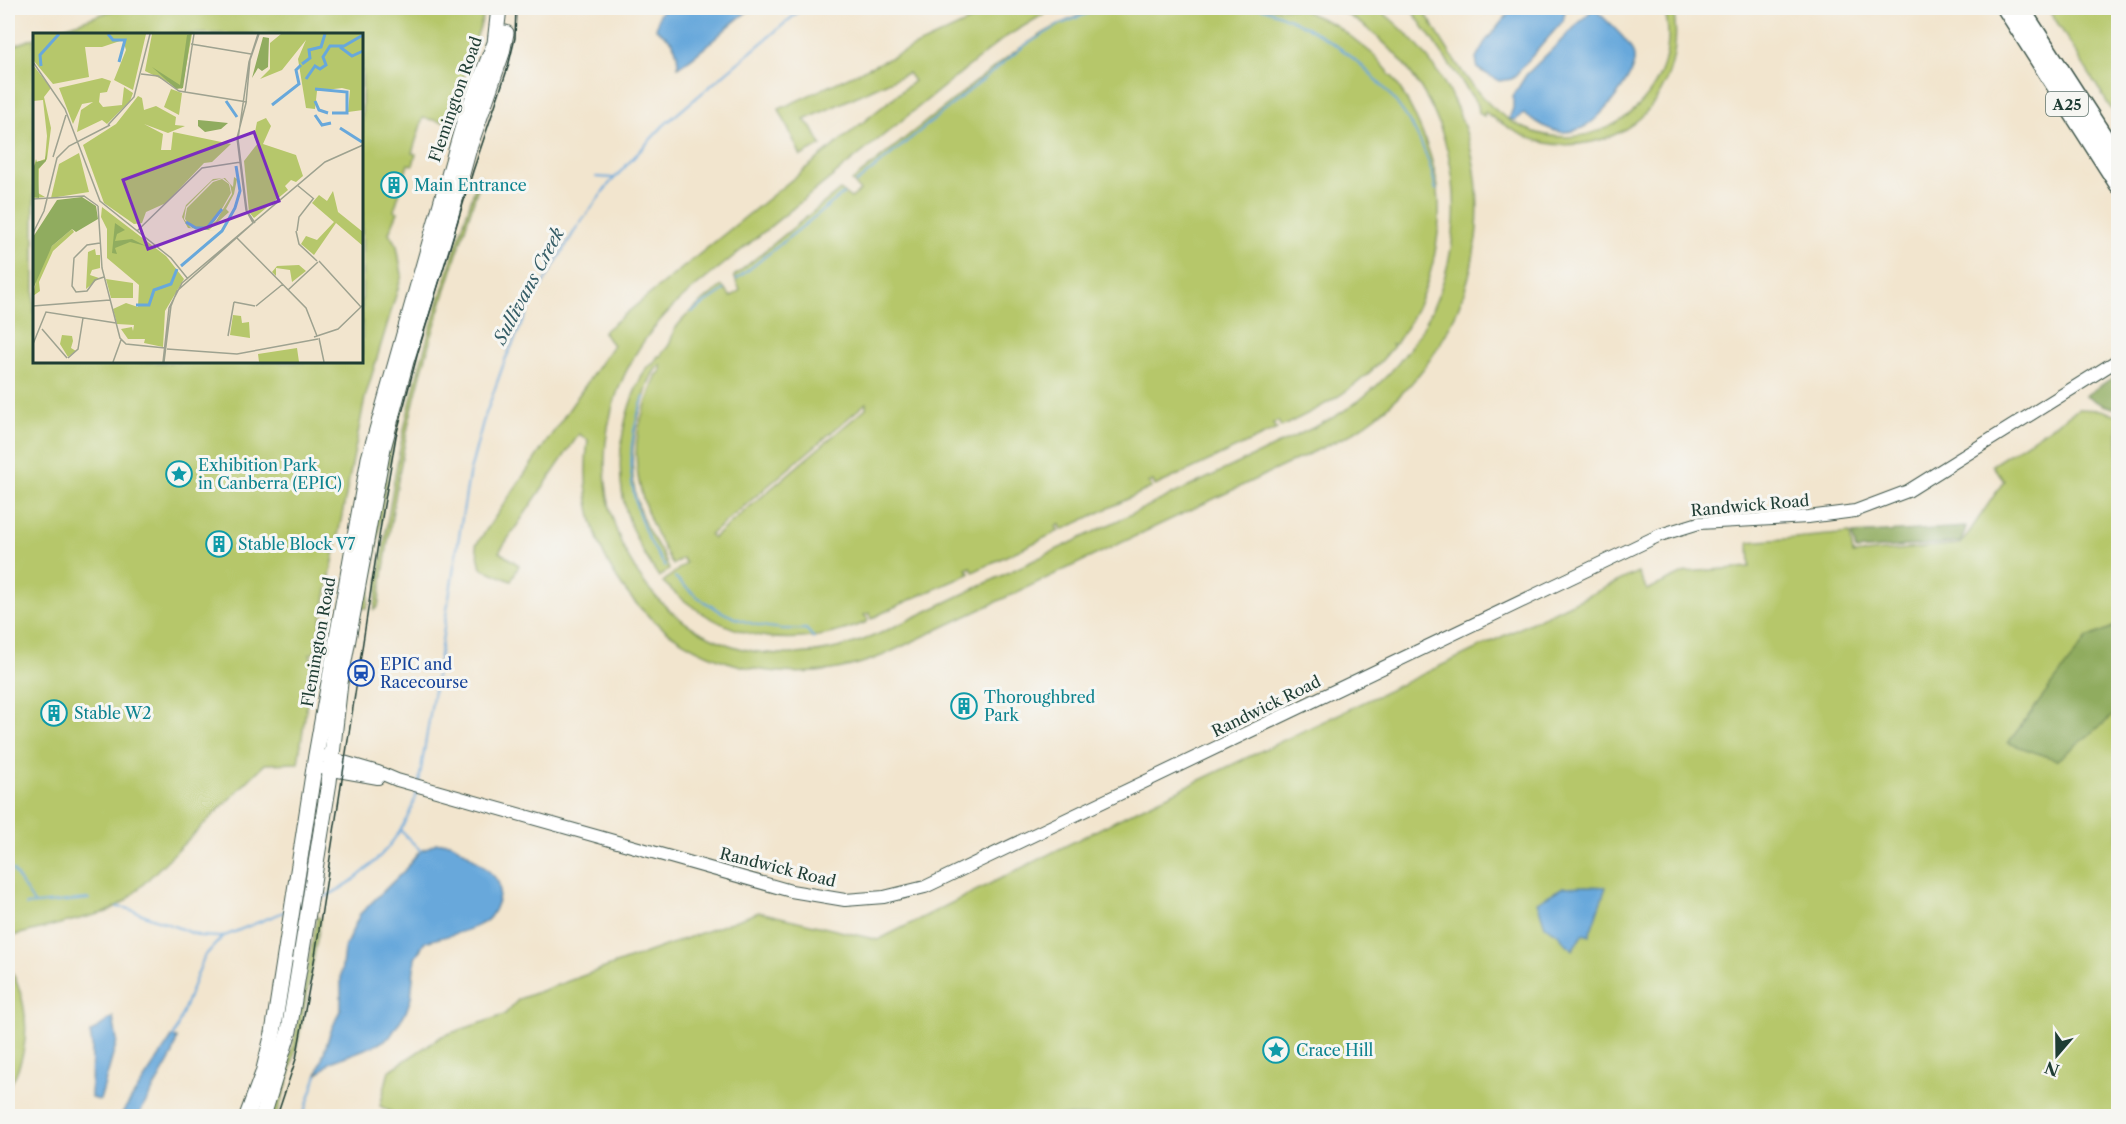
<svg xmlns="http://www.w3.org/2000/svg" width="2126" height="1124" font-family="'Libre Caslon Text',serif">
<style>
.green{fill:#b6c76b;stroke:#6a8250;stroke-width:1.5;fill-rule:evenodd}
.forest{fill:#90ac5f;stroke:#58744a;stroke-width:1.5}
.water{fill:#68a8db;stroke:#447288;stroke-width:1.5}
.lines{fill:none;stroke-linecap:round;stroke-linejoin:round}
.stream{stroke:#68a8db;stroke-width:2}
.minor-casing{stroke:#3f564b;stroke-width:14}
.major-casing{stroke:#3f564b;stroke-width:17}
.highway-casing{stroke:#3f564b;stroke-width:19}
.minor{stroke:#fff;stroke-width:12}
.major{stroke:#fff;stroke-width:15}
.highway{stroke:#fff;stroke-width:16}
.tram{stroke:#1f3d34;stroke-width:1.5}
.labels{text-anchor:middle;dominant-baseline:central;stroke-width:6;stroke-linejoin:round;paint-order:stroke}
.shield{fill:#f6f6f2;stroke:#60746d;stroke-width:1.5}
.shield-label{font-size:15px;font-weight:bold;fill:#1f3d34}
.street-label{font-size:16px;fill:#1f3d34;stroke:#f6f6f2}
.culture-label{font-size:16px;fill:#0d838f;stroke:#f6f6f2;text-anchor:start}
.transit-label{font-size:16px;fill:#164399;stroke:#f6f6f2;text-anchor:start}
.water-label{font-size:18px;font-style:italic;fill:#355d66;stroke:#f6f6f2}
.inset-river{fill:none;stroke:#68a8db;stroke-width:3}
.inset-road{fill:none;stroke:#9ea290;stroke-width:1.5}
.view{fill:#7b2cbf;fill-opacity:0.15;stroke:#7b2cbf;stroke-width:3}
.inset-edge{fill:none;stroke:#1f3d34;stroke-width:3}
</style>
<rect width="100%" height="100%" fill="#f6f6f2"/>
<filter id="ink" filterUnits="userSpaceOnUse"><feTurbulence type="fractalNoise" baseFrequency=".0167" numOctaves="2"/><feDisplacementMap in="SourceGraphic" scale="12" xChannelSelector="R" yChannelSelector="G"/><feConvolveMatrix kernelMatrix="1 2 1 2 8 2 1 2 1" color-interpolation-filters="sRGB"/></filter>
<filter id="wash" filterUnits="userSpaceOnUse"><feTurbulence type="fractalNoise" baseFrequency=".008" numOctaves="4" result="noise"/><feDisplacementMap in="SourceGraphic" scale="24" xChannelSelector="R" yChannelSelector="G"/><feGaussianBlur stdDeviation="1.35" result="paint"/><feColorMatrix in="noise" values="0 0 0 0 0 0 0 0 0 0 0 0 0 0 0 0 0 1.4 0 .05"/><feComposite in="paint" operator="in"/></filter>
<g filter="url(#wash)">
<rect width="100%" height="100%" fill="#f2e5ce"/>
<!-- green -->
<g class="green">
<path d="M119,8H486L450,119L445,122L423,118L412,153L416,154L413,165L408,164L394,211L398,212L389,233L397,246L402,275L365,398L316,648L314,653L310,654L313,663L298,763L265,764L127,900L107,912L8,937V48L34,38V362H362V34H45Z"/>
<path d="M998,8H1054L1004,38L688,293C504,449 651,734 881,633L1321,424C1488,340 1504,101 1336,8H1377C1525,119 1505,341 1349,435L884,655C734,717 565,609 588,440L579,434L499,552L519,565L511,581L481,568L476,545L613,345L603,332L914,81L908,73L804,120L812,128L821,145L801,156L779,109Z"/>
<path d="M1098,8H1298L1335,25L1354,39L1374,55L1388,71L1389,75L1392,76C1416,111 1430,146 1438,187L1437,189C1440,198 1439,211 1439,221C1436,268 1422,305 1396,344H1392L1394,346C1362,387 1326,405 1281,427L1278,421L1273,424L1277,429L1155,486L1153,481L1148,483L1151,485V488L1062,530L1060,524L1056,527L1059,531L973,572L971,567L966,569L969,572V574C936,589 902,602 871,619L870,613L864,615L868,619L867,622C790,653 724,641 663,582L686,563L682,558L673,565C650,525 630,480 638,433C641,413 650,394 656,376L661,371V364C649,374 648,387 643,401C630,441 627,484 645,524C652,540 665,553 669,570L659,577C650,563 640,549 634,533C611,481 618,416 647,367L653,364L658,356H661L662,353C675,342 669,335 678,325C690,310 707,298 722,286L731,297L740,290L734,276L840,190L851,198L860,191L852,181C887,153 921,125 956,98C1000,62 1043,26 1098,8ZM866,403V408L713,538L710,535Z"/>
<path d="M1410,8H1422C1446,45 1472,98 1511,121C1590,170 1689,97 1664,8H1673C1685,67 1655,129 1592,142C1577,145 1561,146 1546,143C1522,138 1504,125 1485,112L1484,116L1479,113L1478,105Z"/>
<path d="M2048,8H2118V120Z"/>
<path d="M479,175L481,178C456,258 429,337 410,418C396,480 388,544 378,607L374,610C384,548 391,486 405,425C424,340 453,258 479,175Z"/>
<path d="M410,372L392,447L367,608H361L387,454Z"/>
<path d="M2078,409L2101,410L2118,415V625L2087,638L2057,760L2118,712V1116H398L380,1106L389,1071L442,1036L504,1015L519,999L759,912L878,940L1143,807L1638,572L1647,590L1686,572L1750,567L1749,542L1850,533L1853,554L1961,544L2004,481L1992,465Z"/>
<path d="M317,917L321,918L299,1036L287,1084L276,1116H271L293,1045Z"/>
<path d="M8,965C31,1004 32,1050 8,1089Z"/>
</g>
<!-- forest -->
<g class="forest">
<path d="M2118,374V409L2103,405L2085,396Z"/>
<path d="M1966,527L1961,542L1856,550L1852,534Z"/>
<path d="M2118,625V712L2057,760L2008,743L2087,638Z"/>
</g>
<!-- water -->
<g class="water">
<path d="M666,8H753C726,24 708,50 678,67C678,46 673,40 656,29L659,14Z"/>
<path d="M1513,8H1561L1565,12L1563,21L1512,79L1499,81L1478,69L1476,58L1485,42Z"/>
<path d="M1594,8C1605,20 1628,38 1633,53C1641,71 1603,115 1588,125C1581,129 1570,132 1562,132C1548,131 1536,121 1524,114L1515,120L1509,119L1513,108V96L1526,75Z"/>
<path d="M436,843C440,843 446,842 450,843C460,847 498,875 499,885C501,895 496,909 490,917C480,930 441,937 425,942L415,958L411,998L406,1012L390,1037L378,1044L331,1062L317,1075L330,1033L341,1008V974L344,949L360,914L404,871L418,853Z"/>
<path d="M1587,886L1606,887L1589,936L1583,934L1572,950L1557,933L1545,926L1537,902L1563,887Z"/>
<path d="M113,1017L117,1041L100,1100L91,1098L92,1045L90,1033Z"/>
<path d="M172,1037L177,1038L173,1054L138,1116H120Z"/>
</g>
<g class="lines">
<!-- stream -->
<g class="stream">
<path d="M1261,8C1342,34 1420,103 1436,190"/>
<path d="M596,177L614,178"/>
<path d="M856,183L1024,46L1061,24L1101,8"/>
<path d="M737,279L843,194"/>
<path d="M692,312L724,290"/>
<path d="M644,397C621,455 629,515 665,566"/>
<path d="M675,577C710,613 755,632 806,629L814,638"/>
<path d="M419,782L469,475L483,422L505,360L532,302L577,227L609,184L664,125L803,8"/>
<path d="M400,830L421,851"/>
<path d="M8,869L13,870L34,903"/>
<path d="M317,900C361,883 406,838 417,791"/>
<path d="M9,903H11"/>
<path d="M26,905L89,899"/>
<path d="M117,907L126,908L200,936L220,937"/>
<path d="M173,1038L204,957L222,937L286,911"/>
<path d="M303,1116L317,1075"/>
</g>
</g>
</g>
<g filter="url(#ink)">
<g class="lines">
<!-- minor casing -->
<g class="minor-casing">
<g id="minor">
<path d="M323,756L378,772L397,780L791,891L845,900L884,897L925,887L1660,535L1699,523L1808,517L1855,511L1908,491L2118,360"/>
<path d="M321,768L378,778"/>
</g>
</g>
<!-- major casing -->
<g class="major-casing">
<g id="major">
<path d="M247,1116L263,1073L273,1033L316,755L369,458L466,115L495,43L499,8"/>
<path d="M263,1116L289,1031L329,782L340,683L383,448L406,361L442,247L469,148L502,53L506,33"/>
</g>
</g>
<!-- highway casing -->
<g class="highway-casing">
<g id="highway">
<path d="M2005,8L2118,185"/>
<path d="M2021,8L2118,158"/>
</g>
</g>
<!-- minor -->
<use href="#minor" class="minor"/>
<!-- major -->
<use href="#major" class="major"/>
<!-- highway -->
<use href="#highway" class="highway"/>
<!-- tram -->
<path class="tram" d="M277,1116L296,1059L315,956L383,511L396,436L418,352L473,171L508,67L515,38L516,8"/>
</g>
</g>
<!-- icons -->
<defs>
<g id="building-ring" transform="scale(1.35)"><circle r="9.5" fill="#f6f6f2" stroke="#0f9aa8" stroke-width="1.5"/><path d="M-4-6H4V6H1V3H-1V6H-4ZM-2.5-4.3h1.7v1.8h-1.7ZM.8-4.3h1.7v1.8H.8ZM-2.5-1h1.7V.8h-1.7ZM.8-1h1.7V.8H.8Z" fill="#0f9aa8"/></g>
<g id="sight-ring" transform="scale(1.35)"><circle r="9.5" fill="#f6f6f2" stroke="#0f9aa8" stroke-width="1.5"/><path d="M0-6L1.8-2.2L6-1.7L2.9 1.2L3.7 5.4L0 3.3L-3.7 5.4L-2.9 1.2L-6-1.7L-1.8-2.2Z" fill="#0f9aa8"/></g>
<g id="station-ring" transform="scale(1.35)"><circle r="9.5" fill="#f6f6f2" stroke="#1a4fb4" stroke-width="1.5"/><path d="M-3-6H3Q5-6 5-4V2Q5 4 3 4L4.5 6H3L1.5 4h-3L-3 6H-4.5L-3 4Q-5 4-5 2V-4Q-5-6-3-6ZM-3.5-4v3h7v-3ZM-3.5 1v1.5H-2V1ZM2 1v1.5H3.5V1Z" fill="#1a4fb4"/></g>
</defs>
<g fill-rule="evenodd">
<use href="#building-ring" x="394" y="185"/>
<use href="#sight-ring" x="179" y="474"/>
<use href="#building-ring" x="219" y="544"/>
<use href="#station-ring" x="361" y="673"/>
<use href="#building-ring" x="964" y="706"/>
<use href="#building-ring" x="54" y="713"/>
<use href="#sight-ring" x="1276" y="1050"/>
</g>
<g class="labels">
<!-- shield labels -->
<rect class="shield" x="2046" y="92" width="42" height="24" rx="4.5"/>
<g class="shield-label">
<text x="2067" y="104">A25</text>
</g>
<!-- street labels -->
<g class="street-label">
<text transform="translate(455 99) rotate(-71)">Flemington Road</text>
<text transform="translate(1750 505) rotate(-5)">Randwick Road</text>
<text transform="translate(318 642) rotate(-80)">Flemington Road</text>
<text transform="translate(1266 706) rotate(-26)">Randwick Road</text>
<text transform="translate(778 867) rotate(14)">Randwick Road</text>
</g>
<!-- culture labels -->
<g class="culture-label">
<text x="414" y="185">Main Entrance</text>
<text x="198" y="465">Exhibition Park<tspan x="198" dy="18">in Canberra (EPIC)</tspan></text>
<text x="238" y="544">Stable Block V7</text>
<text x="984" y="697">Thoroughbred<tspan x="984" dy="18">Park</tspan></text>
<text x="74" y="713">Stable W2</text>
<text x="1296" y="1050">Crace Hill</text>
</g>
<!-- transit labels -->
<g class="transit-label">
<text x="380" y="664">EPIC and<tspan x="380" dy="18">Racecourse</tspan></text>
</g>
<!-- water labels -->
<g class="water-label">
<text transform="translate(529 286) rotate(-62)">Sullivans Creek</text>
</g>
</g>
<!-- overview -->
<g transform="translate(33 33)">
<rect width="330" height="330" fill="#f2e5ce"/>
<path d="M0,1H113L100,57L81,47L93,17L90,7L69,14H52L56,44L20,51L0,27ZM119,1H159L149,56L112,38ZM248,1H330V77L315,79L317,57L309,55L284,58L282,76L273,75L265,26L273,7L249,37L227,46L237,36V10ZM0,32L18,55L11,64L18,95L14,126L6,136L5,160L12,164L0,165V136L3,126L4,129L12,126L14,103L10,67L0,68ZM69,45L78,48L74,59L67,60L66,69L70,74L89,72L91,54L100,60L97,68L74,91L69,87L44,99L48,77L60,69L49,71L40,91L26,55ZM138,56L149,60L146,82L131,74ZM105,63L109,65L111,77L123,73L143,84L142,92L152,93L135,100L111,91L130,101L128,117H138L140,99L198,111L179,129L171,130L133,170L113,179L109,190L101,191L71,170L50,112L83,91ZM233,85L238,93L230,111L263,122L270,143L263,149L258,147L252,153L255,157L221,185L216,179L211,128L225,110L221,104L224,89ZM46,120L56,159L18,165L26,131ZM201,144L204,146L201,161L193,176L196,179L176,197L185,198L155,195L149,184L153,172L180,146L192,145L200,154ZM190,145L197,151L199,161L183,188L170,197L158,195L151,186L153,174L179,148ZM189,146L196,151L198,160L182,188L172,196L159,195L152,186L154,175L180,149ZM300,158L305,179L330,199V213L303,190L281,222L268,211L273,203L284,207L301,189L279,170L286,162L294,168ZM69,174L133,223L151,246L132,278L130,314L111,310L112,306H95L88,296L99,294L100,298L101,292L84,291L80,276L93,270L105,274L106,252L74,225V196L68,184ZM39,196L41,199L20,218L6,249L7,258L0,263L5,238L19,213ZM62,216L63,222H67V235L59,237L57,242L66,245L53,256L55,219ZM266,232L273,238L259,249L257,237L243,235V243L239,239L244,233ZM73,246L100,250V265H78ZM200,282L208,283L209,290L216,289L217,305L197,302ZM29,302L39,303L40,308L38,315L43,318L35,324L27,311ZM264,315L266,329H226L225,321Z" fill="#b6c76b" fill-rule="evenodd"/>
<path d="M158,1L150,55L143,56L119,34L147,52L154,2ZM230,4L236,5L235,34L229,38L225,35L219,45ZM165,87L176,88L195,90L188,96L172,99L165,93ZM14,118L13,128L5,136L6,165L0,164V136L3,129L12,127ZM49,164L63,173L65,186L43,199L39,196L19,213L0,256V204L24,167ZM82,190L92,197L84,201L82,208L99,206L113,213L97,209L82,215L84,221L79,220Z" fill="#90ac5f"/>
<path class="inset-river" d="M75,1L80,7H92L86,29M307,14L319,23L330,18M269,31L277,25L276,17L288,14L292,1M8,33L7,22L26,1M273,46L282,33L287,36L293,32L290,24L297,13H311L330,2M282,56L314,59V80H299M193,68L204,84M282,68L286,77L295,80M239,72L266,51L263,37L268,32M282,82L289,92L298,90M307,95L329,109M153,189L163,195H174L189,176M148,233L189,198L202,175L207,158L203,133M103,272H116L121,257L138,251L144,236"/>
<path class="inset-road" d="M158,11L218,21M0,29L32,76L67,168L138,225L155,246M108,41L125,43L146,58L214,69M152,59L161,1M75,92L101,64L117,1M20,124L33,82M264,152L281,166M0,166L51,163L65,173M65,173L69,235L87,305L93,311L132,315M222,190L214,178L205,106L216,29L225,1M104,198L169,135L208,129M263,198L266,211L284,228M264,198L266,184L280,166M0,200L11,178L24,125L36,113L77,92M203,204L273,275L284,303M67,210L54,212L41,225L39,253L43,259L54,258L62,247L71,244M286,228L328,274M255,257L285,229M201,269L222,273M0,273L77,267M223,273L250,251M9,296L34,325M195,303L201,269M281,304L305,296L330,272M286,305L291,329M0,311L13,279L83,290M134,316L204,321L285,306M35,325L45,316L50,285M80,329L88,307M130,329L136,275L149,250L292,129L330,112M131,329L138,273L144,258L220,190L213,177L204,105L213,70L217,27L226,1"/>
<path class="view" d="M221,99L246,168L115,216L90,147Z"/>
<rect width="330" height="330" class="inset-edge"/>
</g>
<!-- margin -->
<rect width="2126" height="1124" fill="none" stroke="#f6f6f2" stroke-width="30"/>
<!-- north arrow -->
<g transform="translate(2057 1055) rotate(200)" stroke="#f6f6f2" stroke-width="4.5" paint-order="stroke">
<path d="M0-4.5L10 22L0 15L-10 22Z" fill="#1f3d34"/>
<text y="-9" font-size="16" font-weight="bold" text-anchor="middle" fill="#1f3d34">N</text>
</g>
</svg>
